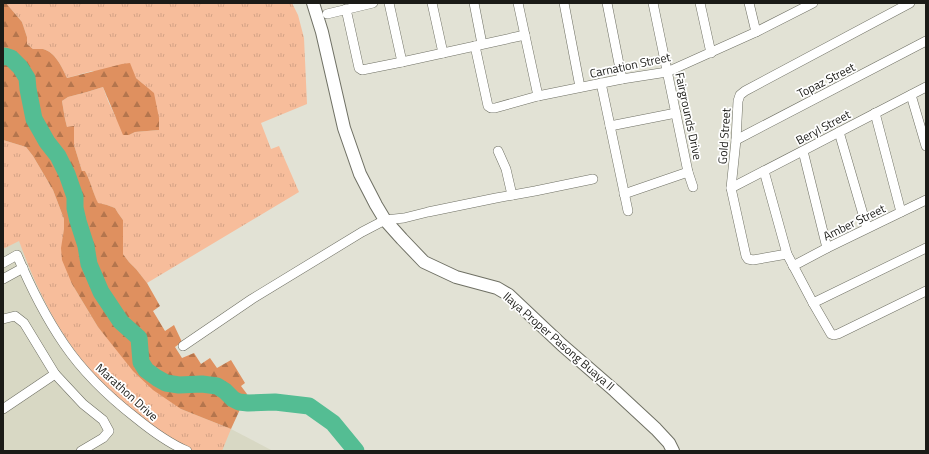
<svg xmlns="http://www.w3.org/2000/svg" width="929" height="454" font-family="'Titillium Web',sans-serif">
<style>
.built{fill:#d8d8c4}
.grass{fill:url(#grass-tufts)}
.forest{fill:url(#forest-firs)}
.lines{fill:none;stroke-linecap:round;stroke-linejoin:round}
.river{stroke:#54bd93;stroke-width:17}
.minor-casing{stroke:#6f7064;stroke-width:10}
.tertiary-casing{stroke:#6f7064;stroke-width:14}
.minor{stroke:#fff;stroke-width:9}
.tertiary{stroke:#fff;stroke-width:12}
.labels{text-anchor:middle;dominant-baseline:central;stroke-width:3.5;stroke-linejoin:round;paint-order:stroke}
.street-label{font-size:12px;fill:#1b1b17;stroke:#fff}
</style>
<defs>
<pattern id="grass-tufts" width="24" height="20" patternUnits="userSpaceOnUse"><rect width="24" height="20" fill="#f7bd9b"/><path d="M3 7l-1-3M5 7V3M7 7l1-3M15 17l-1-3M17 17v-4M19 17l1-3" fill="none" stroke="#d3a285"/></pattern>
<pattern id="forest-firs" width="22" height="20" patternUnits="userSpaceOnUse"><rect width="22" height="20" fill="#df905f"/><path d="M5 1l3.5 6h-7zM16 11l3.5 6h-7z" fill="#b4754d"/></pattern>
</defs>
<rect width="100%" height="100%" fill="#e2e2d5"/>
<!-- built -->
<path class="built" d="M3,140L209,421L231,429L273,451H3Z"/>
<!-- grass -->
<g class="grass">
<path d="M6,3H292L298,15L304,38L307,104L261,123L271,149L279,146L299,192L147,283L136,269L129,262L123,254V220L118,213L115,208L107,205L98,204C93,193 91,182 85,171H82L74,145V127H67L65,119L62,101L68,97L87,92L103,87L108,101L116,118L129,135L135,132L159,130L143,84L136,78L92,71L67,78C62,67 55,52 43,49C40,49 36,49 33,49L27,44V37L22,22Z"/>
<path d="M3,140L26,147L33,156L53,190L64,219V229L63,239L72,284L98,327L115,347L181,409L231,429L222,451C215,451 200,452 194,451C189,449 183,445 178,442C165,434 152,426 140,416C132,410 124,404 117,397C68,353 41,301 19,241L3,249Z"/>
</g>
<!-- forest -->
<path class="forest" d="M3,3H6L22,22L27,37V44L33,49C36,49 40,49 43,49C55,52 62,67 67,78L122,64L130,63L136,78L154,93L159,118V130L135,132L129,135H123L103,87L87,92L68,97L62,101L65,119L67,127L74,126V145L82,171H85C91,182 93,193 98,203L107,205L115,208L118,213L123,220V254L129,262L136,269L147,283L160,306L153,311L165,331L174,325L182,342L175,347L182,358L194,353L201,364L210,358L217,368L231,360L245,383L241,386L247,394L231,429L181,409L153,390L133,371L98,327L72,284L62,260L61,248L64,229V219L53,190L33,156L26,147L3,140Z"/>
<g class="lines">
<!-- river -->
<path class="river" d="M3,57L5,56L11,58L20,67L27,78L28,89L34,119L47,142L58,156L67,174L75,197V208L78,221L86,246L89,264L101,292L121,322L139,338L141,362L146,370L157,378L166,383L179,385L202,384L217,386L225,391L233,399L239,402L248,403L275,402L309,406L333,423L356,451"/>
<!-- minor casing -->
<g class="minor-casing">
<g id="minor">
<path d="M389,3L402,62"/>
<path d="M432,3L443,53"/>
<path d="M474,3L482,44"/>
<path d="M518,3L538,96"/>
<path d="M564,3L580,87"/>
<path d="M607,3L622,79"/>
<path d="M653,3L688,172L693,187"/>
<path d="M700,3L711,53"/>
<path d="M749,3L756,32"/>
<path d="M346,9L359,68L362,70L402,62L525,35"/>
<path d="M327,14L373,3"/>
<path d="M475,46L488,106L491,108H495L538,96L622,79L667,72L756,32L813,3"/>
<path d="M601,83L628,211"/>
<path d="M911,95L926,146"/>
<path d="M875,113L901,212"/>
<path d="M610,126L676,113"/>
<path d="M839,132L867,228"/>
<path d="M736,140L926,41"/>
<path d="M498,151L506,169L512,195"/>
<path d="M803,151L827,248"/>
<path d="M764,171L787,254L813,303L831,334L834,335L838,334L926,291"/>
<path d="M731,188L926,87"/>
<path d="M624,194L688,172"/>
<path d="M787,254L753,260L748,259L746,256L731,188L736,140L738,101L740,95L745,91L910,3"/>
<path d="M3,263L17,255C30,286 45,316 64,344C83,372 109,397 136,418C152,431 168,443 187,451"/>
<path d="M793,266L827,248L926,200"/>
<path d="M3,279L23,268"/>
<path d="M813,303L926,248"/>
<path d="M3,319L15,316L24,323L55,374L83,404L103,420L109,431L103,438L81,451"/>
<path d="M183,346L252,299L362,232L385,220L404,218L428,212L496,198L535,191L593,179"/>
<path d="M3,409L55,374"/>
</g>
</g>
<!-- tertiary casing -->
<g class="tertiary-casing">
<path id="tertiary" d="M313,3L322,32L344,128L360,174L376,205L385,220L402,239L424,262L456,277L497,288L509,295L562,345L615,391L656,429L669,443L673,451"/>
</g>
<!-- minor -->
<use href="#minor" class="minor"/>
<!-- tertiary -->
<use href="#tertiary" class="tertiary"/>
</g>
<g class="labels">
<!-- street labels -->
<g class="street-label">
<text transform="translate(630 65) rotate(-12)">Carnation Street</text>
<text transform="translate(826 80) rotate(-27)">Topaz Street</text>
<text transform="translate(689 116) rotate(78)">Fairgrounds Drive</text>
<text transform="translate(823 127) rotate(-28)">Beryl Street</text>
<text transform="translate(724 136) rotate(-86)">Gold Street</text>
<text transform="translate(854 222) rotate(-26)">Amber Street</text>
<text transform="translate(559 341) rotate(41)">Ilaya Proper Pasong Buaya II</text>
<text transform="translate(127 392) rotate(42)">Marathon Drive</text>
</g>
</g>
<!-- border -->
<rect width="929" height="454" fill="none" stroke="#1b1b17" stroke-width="8"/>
</svg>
